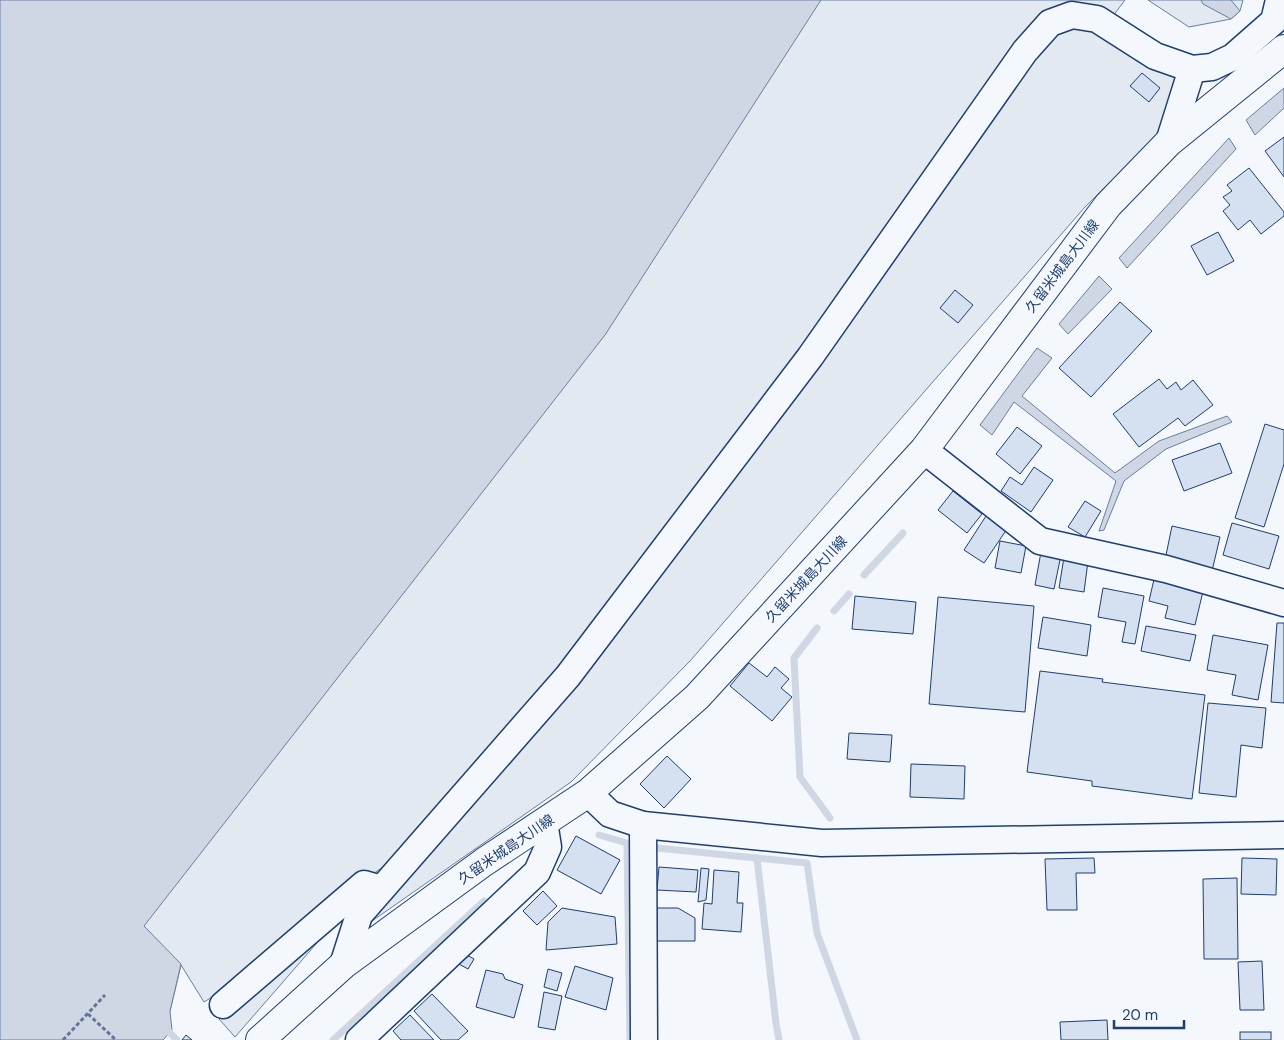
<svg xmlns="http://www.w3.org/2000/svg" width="1284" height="1040" font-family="'DM Sans','Noto Sans JP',sans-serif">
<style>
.green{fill:#e3e9f0;stroke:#687fa3}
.water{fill:#cfd7e4;stroke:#687fa3}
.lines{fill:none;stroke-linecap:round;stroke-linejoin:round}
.stream{stroke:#cfd7e4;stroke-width:7}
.building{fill:#d5e0f0;stroke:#1d3f73}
.minor-casing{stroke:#1d3f73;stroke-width:29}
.major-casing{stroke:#1d3f73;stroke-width:30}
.path{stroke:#5e769c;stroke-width:3;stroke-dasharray:4 2.5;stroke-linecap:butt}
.minor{stroke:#f4f7fb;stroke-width:26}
.major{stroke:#f4f7fb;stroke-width:28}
.labels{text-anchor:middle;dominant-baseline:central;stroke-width:4;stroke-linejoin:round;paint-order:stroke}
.street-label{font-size:14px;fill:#1d3f73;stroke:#f4f7fb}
</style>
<rect width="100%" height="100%" fill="#f4f7fb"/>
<!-- green -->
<g class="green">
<path d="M740,0H1125L1113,16L1075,5L564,675L402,854L364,880L230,986L204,1002L181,965L170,1011L82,922Z"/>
<path d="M1148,0H1243L1240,11L1231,19L1189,27Z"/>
<path d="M1068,21L1101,31L1180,79L1168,125L1085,207L690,661L571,782L372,921L416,856L1037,43Z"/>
<path d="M350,905L235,1037L219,1019L244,990Z"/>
</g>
<!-- water -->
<g class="water">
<path d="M0,0H821L605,335L144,926L181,964L170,1011L172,1030L163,1040H0Z"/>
<path d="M1201,0H1231L1240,11L1231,19L1203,4Z"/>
<path d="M1284,88V108L1255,135L1246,120Z"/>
<path d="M1229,138L1236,149L1127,268L1119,258Z"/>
<path d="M1099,276L1112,289L1068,334L1059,324Z"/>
<path d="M1037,348L1052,358L1022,396L1115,473L1159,441L1227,416L1232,422L1166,449L1124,481L1104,530L1099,531L1116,481L1014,402L992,435L980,425Z"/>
</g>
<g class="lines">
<!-- stream -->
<g class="stream">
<path d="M864,575L903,533"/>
<path d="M834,611L849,594"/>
<path d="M817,628L794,658L800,777L830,818"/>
<path d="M599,835L627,843L630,1040"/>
<path d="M657,848L807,863L817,933L857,1040"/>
<path d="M757,858L776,1023L779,1040"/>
<path d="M163,1026L177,1040"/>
<path d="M333,1040L484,901"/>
</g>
</g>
<!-- building -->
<g class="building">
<path d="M1142,73L1160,88L1149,102L1130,86Z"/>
<path d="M1284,137V177L1265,151Z"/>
<path d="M1249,168L1284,212V216L1261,234L1250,220L1238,230L1223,211L1230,205L1223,197L1232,191L1227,185Z"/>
<path d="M1218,232L1234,261L1207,275L1191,246Z"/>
<path d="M955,290L973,305L958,323L940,308Z"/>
<path d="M1120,302L1152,331L1091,397L1059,368Z"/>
<path d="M1159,379L1167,389L1176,382L1181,390L1193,380L1213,405L1185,426L1178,418L1139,447L1113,414Z"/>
<path d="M1265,424L1284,430V464L1264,527L1235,518Z"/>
<path d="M1017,427L1042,446L1020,474L996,454Z"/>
<path d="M1220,443L1232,473L1184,491L1172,460Z"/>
<path d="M1034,467L1053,480L1031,512L1001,491L1010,477L1022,485Z"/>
<path d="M953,491L982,514L967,533L938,510Z"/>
<path d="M1085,501L1101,511L1085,537L1068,527Z"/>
<path d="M986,516L1007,529L984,563L964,550Z"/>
<path d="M1232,523L1279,536L1269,569L1223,555Z"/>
<path d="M1172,526L1220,537L1212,571L1165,560Z"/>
<path d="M1000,541L1026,546L1021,573L995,568Z"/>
<path d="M1041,552L1061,555L1054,589L1035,585Z"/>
<path d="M1064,557L1088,561L1084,592L1059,588Z"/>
<path d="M1155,575L1204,587L1195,625L1165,618L1168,606L1149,601Z"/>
<path d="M1103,588L1144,596L1135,644L1122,642L1126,622L1098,617Z"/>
<path d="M855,596L916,602L913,634L852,629Z"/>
<path d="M938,597L1034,606L1025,712L929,704Z"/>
<path d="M1043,617L1091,625L1087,656L1038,648Z"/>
<path d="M1277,623H1284V703L1271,702Z"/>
<path d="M1146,626L1196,635L1190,661L1141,651Z"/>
<path d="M1213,635L1268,645L1258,700L1232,695L1236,675L1207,670Z"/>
<path d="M749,663L767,677L775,667L789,679L781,688L792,697L772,721L730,686Z"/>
<path d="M1040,671L1103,679L1102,682L1205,695L1192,799L1092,786V781L1027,772Z"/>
<path d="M1208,703L1266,708L1262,748L1241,745L1236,797L1199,793Z"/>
<path d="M849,733L892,735L890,762L847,759Z"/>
<path d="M667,756L691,779L664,808L640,784Z"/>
<path d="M911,764L965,766L964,799L910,797Z"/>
<path d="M576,836L620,860L601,894L557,870Z"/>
<path d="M1094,858L1095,873H1076L1077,910H1047L1045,859Z"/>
<path d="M1242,858L1277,859L1276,895L1241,894Z"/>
<path d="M659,867L698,870L696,892L657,890Z"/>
<path d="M701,868L709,869L706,900L698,902Z"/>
<path d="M714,870L739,872L737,903H743L741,932L702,929L704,903L712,904Z"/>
<path d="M1237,878L1238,959H1204L1203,879Z"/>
<path d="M543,891L557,906L537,925L523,911Z"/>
<path d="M562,908L615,917L617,944L546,950L548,922Z"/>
<path d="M657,908H678L695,918V941H657Z"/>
<path d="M463,953L474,959L468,969L457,963Z"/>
<path d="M1262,961L1264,1010H1240L1238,962Z"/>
<path d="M575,966L613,978L606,1010L565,997Z"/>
<path d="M548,969L562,973L557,991L544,987Z"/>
<path d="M486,970L503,974L505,979L523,985L514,1018L476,1007Z"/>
<path d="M544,992L562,996L555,1030L538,1027Z"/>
<path d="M432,994L468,1031L458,1040H441L414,1011Z"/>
<path d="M410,1015L434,1040H401L393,1031Z"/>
<path d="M1107,1020L1108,1040H1061L1060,1022Z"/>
<rect x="1240" y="1032" width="31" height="8"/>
<path d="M186,1035L192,1040H182Z"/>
</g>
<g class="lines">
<!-- minor casing -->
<g class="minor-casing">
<g id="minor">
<path d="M1169,142L1192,69"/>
<path d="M924,450L1040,541L1166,569L1284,603"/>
<path d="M588,793L610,814L643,825L822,843L1284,835"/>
<path d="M643,825L644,1040"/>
<path d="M343,965L359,915L568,676L810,357L1025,51L1050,23L1072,15L1097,19L1155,56L1192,69L1212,67L1233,57L1274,21L1279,0"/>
<path d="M223,1005L364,884L381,889"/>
<path d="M359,1040L537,872L548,847L544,822"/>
</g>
</g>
<!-- major casing -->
<g class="major-casing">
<path id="major" d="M260,1040L343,965L484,862L588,793L697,697L924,450L1108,205L1169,142L1284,49"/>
</g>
<!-- path -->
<g class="path">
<path d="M88,1014L116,1040"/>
<path d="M63,1040L105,995"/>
</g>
<!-- minor -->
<use href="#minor" class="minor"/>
<!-- major -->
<use href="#major" class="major"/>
</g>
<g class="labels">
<!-- street labels -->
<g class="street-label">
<text transform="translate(1062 266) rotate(-53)">久留米城島大川線</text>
<text transform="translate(806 579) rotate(-47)">久留米城島大川線</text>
<text transform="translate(506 849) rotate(-34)">久留米城島大川線</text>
</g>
</g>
<!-- scale -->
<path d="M1114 1020v8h70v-8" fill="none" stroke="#1d3f73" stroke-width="2.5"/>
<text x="1122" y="1020" font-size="15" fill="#1d3f73" stroke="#f4f7fb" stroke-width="4" paint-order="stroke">20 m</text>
</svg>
